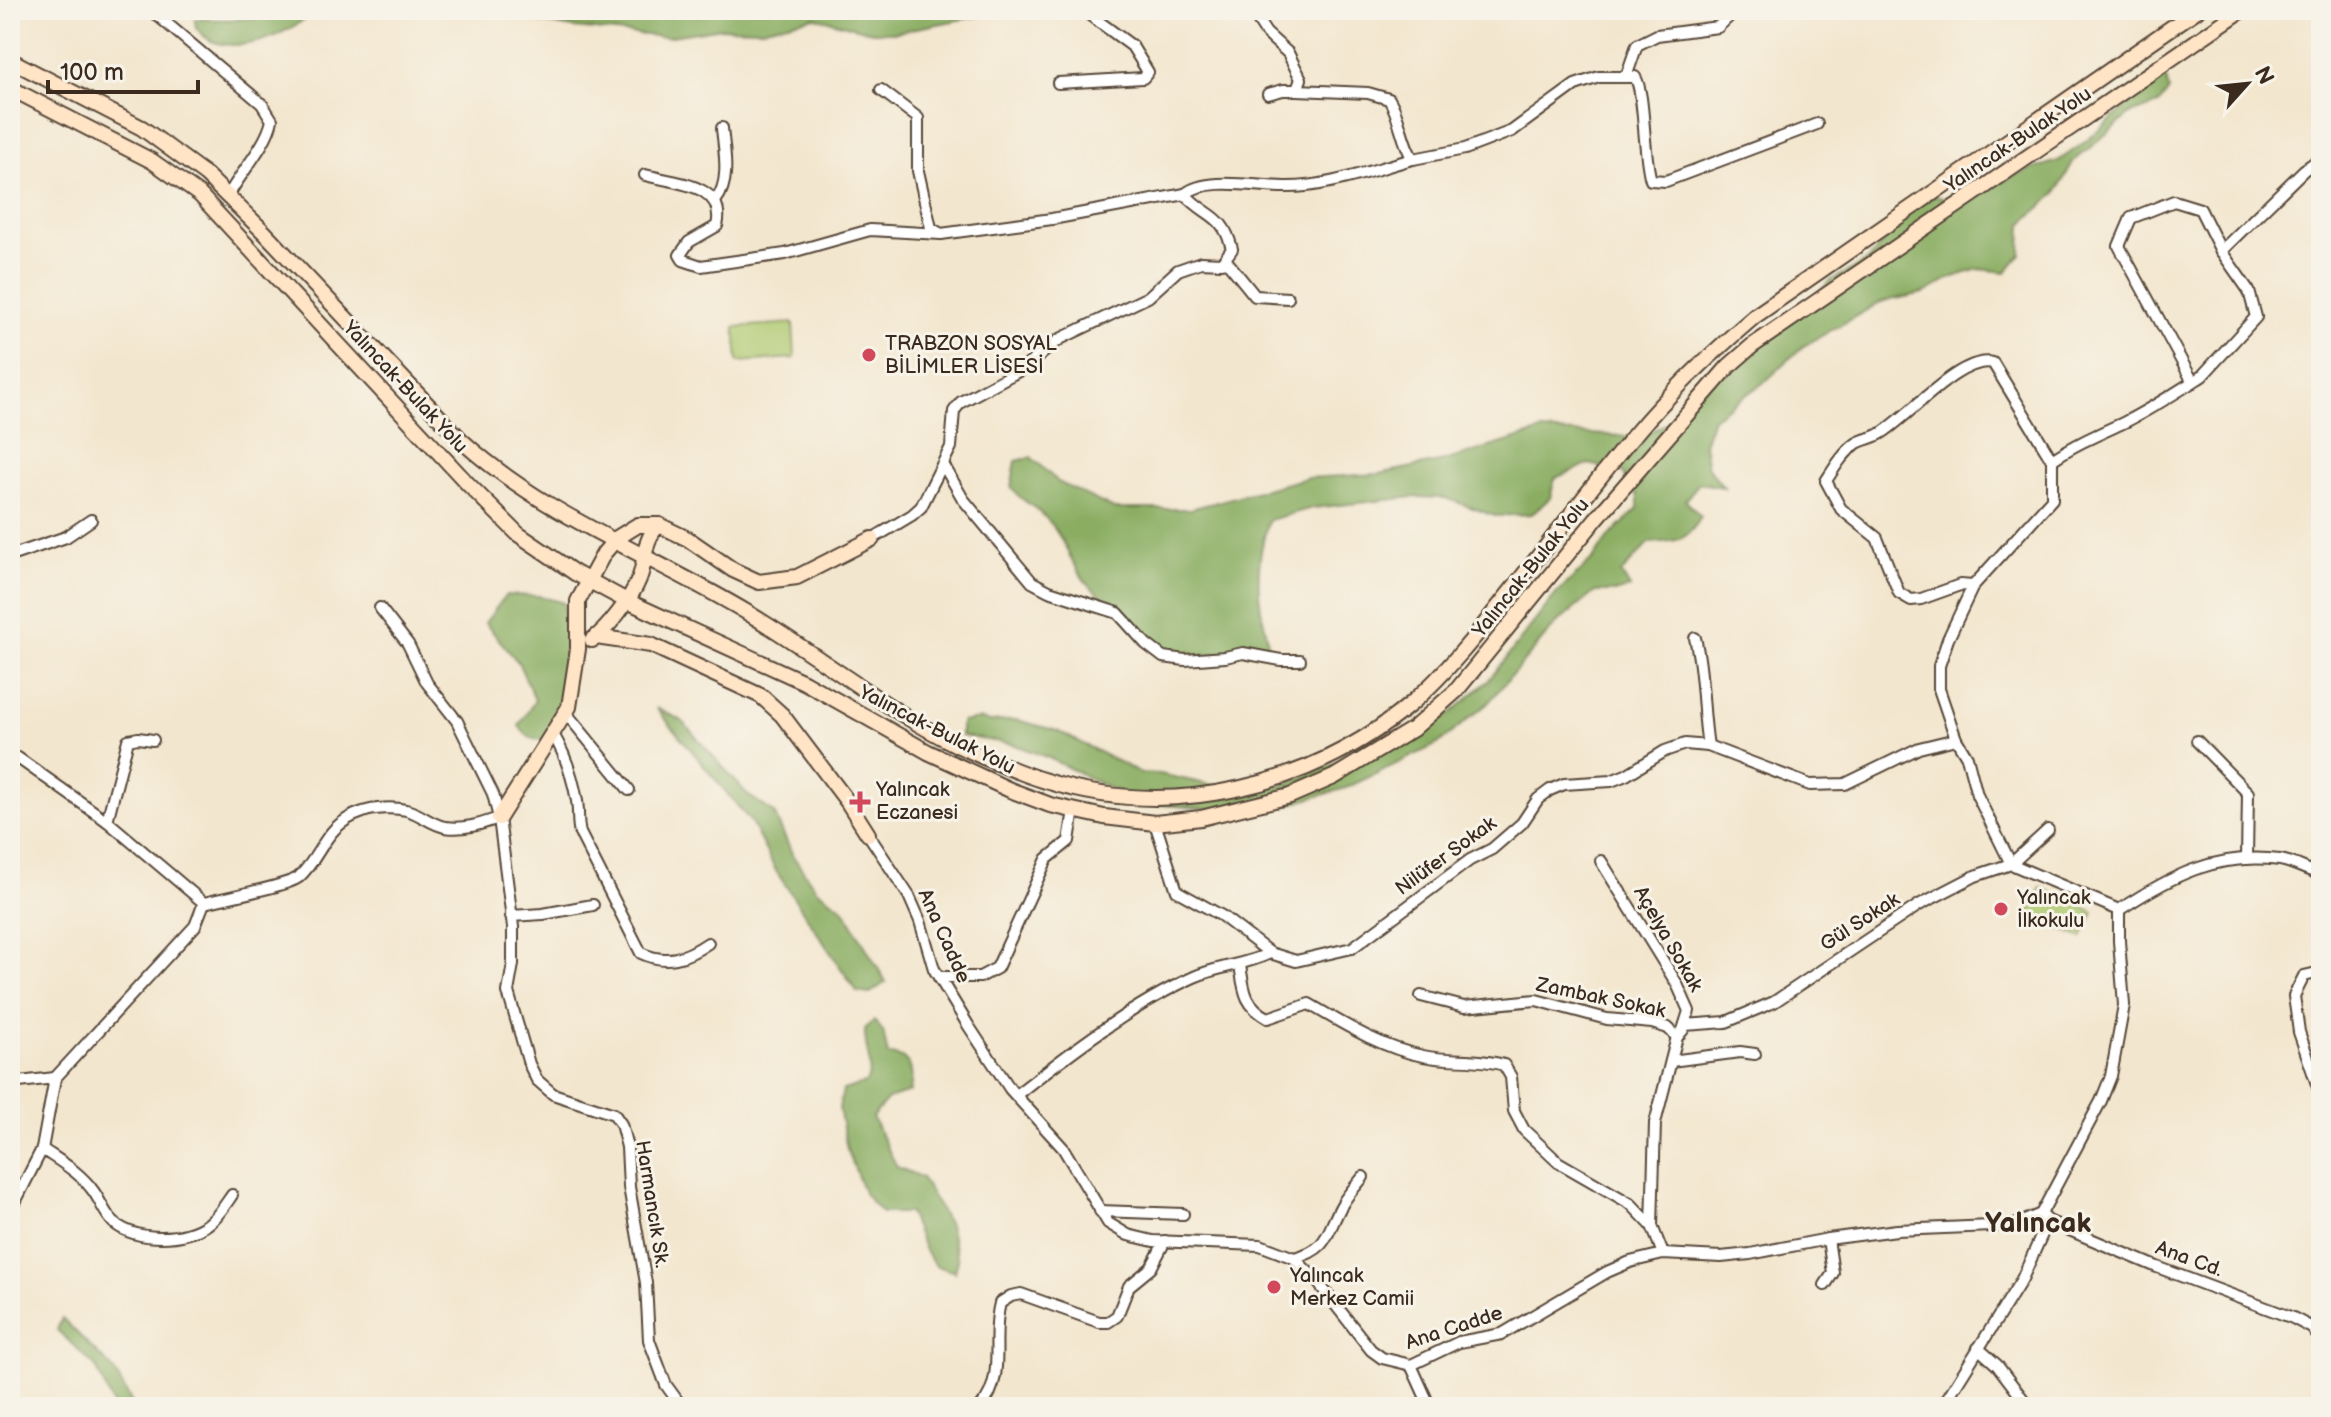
<svg xmlns="http://www.w3.org/2000/svg" width="2331" height="1417" font-family="'Balsamiq Sans',sans-serif">
<style>
.green{fill:#aec96f;stroke:#747a46;stroke-width:2}
.forest{fill:#8aad62;stroke:#626c40;stroke-width:2}
.lines{fill:none;stroke-linecap:round;stroke-linejoin:round}
.street-casing{stroke:#574638;stroke-width:14}
.secondary-casing{stroke:#574638;stroke-width:18}
.street{stroke:#fff;stroke-width:10}
.secondary{stroke:#ffe4c6;stroke-width:14}
.poi-dot{fill:#d1495b;stroke:#f7f3e8;stroke-width:3}
.labels{text-anchor:middle;dominant-baseline:central;stroke-width:6;stroke-linejoin:round;paint-order:stroke}
.street-label{font-size:20px;fill:#3b2a1e;stroke:#f7f3e8}
.poi-label{font-size:20px;fill:#3b2a1e;stroke:#f7f3e8;text-anchor:start}
.district-label{font-size:28px;font-weight:bold;fill:#3b2a1e;stroke:#f7f3e8}
</style>
<rect width="100%" height="100%" fill="#f7f3e8"/>
<filter id="ink" filterUnits="userSpaceOnUse"><feTurbulence type="fractalNoise" baseFrequency=".0125" numOctaves="2"/><feDisplacementMap in="SourceGraphic" scale="16" xChannelSelector="R" yChannelSelector="G"/><feConvolveMatrix kernelMatrix="1 2 1 2 8 2 1 2 1" color-interpolation-filters="sRGB"/></filter>
<filter id="wash" filterUnits="userSpaceOnUse"><feTurbulence type="fractalNoise" baseFrequency=".006" numOctaves="4" result="noise"/><feDisplacementMap in="SourceGraphic" scale="32" xChannelSelector="R" yChannelSelector="G"/><feGaussianBlur stdDeviation="1.8" result="paint"/><feColorMatrix in="noise" values="0 0 0 0 0 0 0 0 0 0 0 0 0 0 0 0 0 1.4 0 .05"/><feComposite in="paint" operator="in"/></filter>
<g filter="url(#wash)">
<rect width="100%" height="100%" fill="#f3e6ce"/>
<!-- green -->
<g class="green">
<path d="M793,323L795,358L738,362L735,327Z"/>
<path d="M2041,888L2094,912L2082,938L2029,914Z"/>
</g>
<!-- forest -->
<g class="forest">
<path d="M285,10H319C290,30 255,52 217,43C209,42 202,34 196,28L195,19C223,19 259,23 285,10Z"/>
<path d="M466,10H611L663,18L700,10H1011L896,32H872L815,17L761,29L722,28L666,37L574,28Z"/>
<path d="M2162,76L2166,78L2169,90L2159,104L2130,114L2073,162L2056,193L2022,224L2021,254L2006,272L1978,269L1951,278L1924,293L1881,302L1802,347L1766,381L1713,418L1704,444L1708,468L1724,487L1699,483L1685,500L1701,517C1686,543 1676,541 1649,543L1621,573L1630,588L1618,592H1595L1557,623L1487,704L1438,744L1346,788L1277,808L1230,811L1154,804L1107,787L1049,758L1012,744L961,736V722L979,719L990,722L1017,720L1058,731L1140,773L1160,774L1211,785L1277,787L1347,759L1390,748L1438,724L1488,681L1557,593L1593,559L1609,537L1638,509V497L1622,472L1589,464L1555,478L1550,498L1532,514L1495,516L1445,498L1414,497L1312,508L1269,520C1259,549 1256,579 1261,609C1263,622 1268,633 1268,647C1241,650 1188,663 1164,651C1147,643 1137,624 1125,612C1113,601 1096,595 1086,582C1069,561 1063,534 1043,515C1032,504 1020,501 1011,487L1016,461L1031,457L1058,482L1114,509H1190L1307,478L1378,474L1444,461L1542,431L1637,437L1666,424L1743,353L1776,332L1831,280L1868,261L1909,208L1934,196L1965,203L2017,174L2058,161L2084,143Z"/>
<path d="M506,595L539,596L564,603L568,676L564,699L547,739C533,741 527,738 519,726L535,700L518,662L485,623Z"/>
<path d="M656,708L681,720L748,795L774,813L793,856L816,889L843,908L886,982L869,994L857,992L776,871L751,822Z"/>
<path d="M874,1021L883,1031L888,1055C912,1056 914,1071 910,1092L888,1099L872,1117L897,1167L921,1177L949,1225L958,1260L955,1272L936,1266L926,1253L909,1213H882L865,1195L847,1149L839,1108L843,1090L866,1083C875,1064 864,1051 865,1029Z"/>
<path d="M62,1318L114,1370L134,1407H114L96,1367L57,1330Z"/>
</g>
</g>
<g filter="url(#ink)">
<g class="lines">
<!-- street casing -->
<g class="street-casing">
<g id="street">
<path d="M151,10L262,104L272,120C267,145 241,172 228,196"/>
<path d="M1251,10L1266,33L1288,53L1301,79L1297,90H1283L1268,94"/>
<path d="M10,16L17,10"/>
<path d="M1626,77L1637,45L1657,35L1718,27L1736,10"/>
<path d="M1058,83L1143,78L1148,72L1132,46L1083,10"/>
<path d="M881,90L918,118V171L931,228L941,234L1052,219L1185,194"/>
<path d="M1297,90L1368,93L1389,99C1401,118 1401,141 1413,159L1465,149L1512,131L1575,85L1599,77H1635C1645,91 1643,156 1651,180L1666,181L1817,124"/>
<path d="M645,175C675,183 727,184 717,226L689,242L680,255L683,260L701,266L785,254L870,230L941,234"/>
<path d="M716,200C731,181 724,150 722,128"/>
<path d="M2221,251L2304,170L2321,158"/>
<path d="M1225,259L1255,296L1288,298"/>
<path d="M2052,460C2075,444 2099,434 2125,422C2151,409 2177,392 2202,376L2256,317L2249,291L2221,251L2200,209L2174,201L2131,218L2119,246L2193,382"/>
<path d="M943,464L963,499L1032,582L1049,591L1118,613L1146,644L1163,657L1185,660L1225,657L1243,653L1281,660H1300"/>
<path d="M872,539L912,515L921,507L951,447L954,411L961,402L1024,368L1060,339L1148,297L1178,270L1201,262L1222,263L1232,249C1223,212 1206,218 1185,194C1206,176 1257,187 1284,187C1327,188 1371,170 1413,159"/>
<path d="M10,556L66,537L91,520"/>
<path d="M1973,586L1960,585L1921,599L1911,600L1899,593L1877,538L1841,509L1826,481C1835,467 1843,453 1857,443C1864,439 1873,438 1880,434C1908,418 1960,355 1993,363L2052,460V499L1973,586L1948,639L1939,666V689L1956,739L1967,757L1977,795L2011,864L2119,910"/>
<path d="M380,608L408,644L427,683L457,721L493,794L499,818L513,927V964L508,992L529,1064L537,1080L553,1094L614,1114L621,1124L627,1147L629,1187L646,1283L649,1340L666,1385L682,1407"/>
<path d="M1695,638C1704,674 1702,709 1708,746"/>
<path d="M566,713L629,790"/>
<path d="M553,734C565,754 573,778 577,801C579,813 577,822 580,833L641,953C666,965 686,958 708,943"/>
<path d="M2197,741L2248,793L2247,859"/>
<path d="M10,755L18,758L107,821L204,903C223,898 288,886 299,877C323,855 323,825 363,812C374,808 394,807 406,810C420,813 430,824 445,827C465,830 481,824 499,818"/>
<path d="M107,821L128,740L138,738L153,740"/>
<path d="M1155,823L1177,891L1222,916L1270,953"/>
<path d="M868,834L909,896L920,921L934,969L968,1025L1010,1089L1063,1148L1108,1223L1128,1235L1153,1241L1260,1245L1294,1258L1316,1280L1371,1350L1382,1358L1411,1365L1459,1342L1502,1334L1607,1272L1630,1262L1663,1254L1721,1257L1750,1254L1828,1239L1897,1230L2015,1225L2041,1214L2101,1101L2111,1076L2124,1005L2119,941V910C2171,876 2216,852 2280,860C2294,862 2307,871 2321,874"/>
<path d="M1601,861L1677,984L1689,1011L1683,1030L1677,1037L1655,1123L1652,1226"/>
<path d="M511,916L543,914L593,905"/>
<path d="M1240,965C1244,990 1244,1005 1268,1018L1309,1004C1345,1025 1382,1048 1423,1056C1450,1062 1477,1057 1504,1065L1511,1077L1514,1111L1524,1130L1558,1162L1631,1204L1652,1226L1663,1254"/>
<path d="M2321,972L2304,976L2294,996L2299,1032L2321,1096"/>
<path d="M939,977H980L997,968L1047,859L1069,841L1074,810"/>
<path d="M1421,996L1464,1007L1536,1000L1607,1019L1652,1023L1668,1028L1677,1037"/>
<path d="M1685,1025L1726,1022L1774,1002L1919,905L1975,876L2011,864L2048,830"/>
<path d="M1671,1061L1740,1052L1755,1054"/>
<path d="M10,1083L55,1078"/>
<path d="M1016,1095C1068,1054 1133,1004 1194,977C1219,966 1246,965 1270,953L1296,961L1352,948L1470,860L1492,849L1522,823L1538,799L1550,790L1564,784L1611,781L1626,775L1665,751L1685,744L1708,746L1810,785L1845,784L1919,748L1956,739"/>
<path d="M42,1149C61,1162 80,1172 94,1192C101,1202 105,1215 114,1223C138,1242 184,1241 208,1224C218,1217 225,1205 232,1195"/>
<path d="M1100,1211L1183,1214"/>
<path d="M10,1212L42,1149L55,1078L195,926L204,903"/>
<path d="M2041,1214L2048,1221L2157,1267L2293,1318L2312,1328L2321,1340"/>
<path d="M1294,1258C1331,1249 1326,1231 1343,1203C1348,1194 1357,1185 1363,1177"/>
<path d="M1825,1285L1833,1273L1828,1239"/>
<path d="M2312,1328L2321,1315"/>
<path d="M1978,1348L1997,1365L2029,1407"/>
<path d="M1411,1365L1430,1407"/>
<path d="M981,1407C1007,1375 990,1340 1000,1303L1011,1296L1021,1294L1099,1322H1108L1117,1316L1129,1286L1151,1268L1165,1241"/>
<path d="M1942,1407L2022,1279L2048,1221"/>
</g>
</g>
<!-- secondary casing -->
<g class="secondary-casing">
<g id="secondary">
<path d="M10,60L142,128L206,175L265,233L462,441C546,517 652,555 748,613C818,655 883,708 957,745C986,758 1015,772 1046,781C1172,821 1312,787 1412,703C1454,666 1487,621 1522,577C1560,530 1596,480 1636,433C1671,391 1713,352 1755,316L2197,10"/>
<path d="M10,88L152,161L200,195L468,484L518,534L575,573L625,600L804,682L928,752L1010,790L1050,805L1104,817L1155,823L1201,818L1290,796L1334,777L1413,729L1456,691L1596,519L1729,366L1752,346L2242,10"/>
<path d="M596,637L651,645L761,696L782,715L847,801L868,834"/>
<path d="M592,640C608,629 632,597 639,579C647,560 642,540 659,525"/>
<path d="M499,818L569,707L578,649V601L604,553L617,538L638,525H659L688,539L733,570L759,582L797,577L872,539"/>
</g>
</g>
<!-- street -->
<use href="#street" class="street"/>
<!-- secondary -->
<use href="#secondary" class="secondary"/>
</g>
</g>
<!-- markers -->
<g class="poi-dot">
<circle cx="869" cy="355" r="8"/>
<path d="M856 790h8v8h8v8h-8v8h-8v-8h-8v-8h8z"/>
<circle cx="2001" cy="909" r="8"/>
<circle cx="1274" cy="1287" r="8"/>
</g>
<g class="labels">
<!-- street labels -->
<g class="street-label">
<text transform="translate(2018 140) rotate(-34)">Yalıncak-Bulak Yolu</text>
<text transform="translate(405 387) rotate(47)">Yalıncak-Bulak Yolu</text>
<text transform="translate(1531 568) rotate(-51)">Yalıncak-Bulak Yolu</text>
<text transform="translate(937 730) rotate(27)">Yalıncak-Bulak Yolu</text>
<text transform="translate(1446 856) rotate(-36)">Nilüfer Sokak</text>
<text transform="translate(1860 922) rotate(-33)">Gül Sokak</text>
<text transform="translate(944 936) rotate(66)">Ana Cadde</text>
<text transform="translate(1668 939) rotate(60)">Açelya Sokak</text>
<text transform="translate(1601 998) rotate(12)">Zambak Sokak</text>
<text transform="translate(652 1204) rotate(81)">Harmancık Sk.</text>
<text transform="translate(2189 1259) rotate(20)">Ana Cd.</text>
<text transform="translate(1454 1328) rotate(-18)">Ana Cadde</text>
</g>
<!-- poi labels -->
<g class="poi-label">
<text x="885" y="344">TRABZON SOSYAL<tspan x="885" dy="23">BİLİMLER LİSESİ</tspan></text>
<text x="876" y="790">Yalıncak<tspan x="876" dy="23">Eczanesi</tspan></text>
<text x="2017" y="898">Yalıncak<tspan x="2017" dy="23">İlkokulu</tspan></text>
<text x="1290" y="1276">Yalıncak<tspan x="1290" dy="23">Merkez Camii</tspan></text>
</g>
<!-- district labels -->
<g class="district-label">
<text x="2038" y="1223">Yalıncak</text>
</g>
</g>
<!-- margin -->
<rect width="2331" height="1417" fill="none" stroke="#f7f3e8" stroke-width="40"/>
<!-- north arrow -->
<g transform="translate(2247 84) rotate(63)" stroke="#f7f3e8" stroke-width="6" paint-order="stroke">
<path d="M0-6L14 30L0 20L-14 30Z" fill="#3b2a1e"/>
<text y="-12" font-size="22" font-weight="bold" text-anchor="middle" fill="#3b2a1e">N</text>
</g>
<!-- scale -->
<path d="M48 80v12h150v-12" fill="none" stroke="#3b2a1e" stroke-width="4"/>
<text x="60" y="80" font-size="24" fill="#3b2a1e" stroke="#f7f3e8" stroke-width="6" paint-order="stroke">100 m</text>
</svg>
